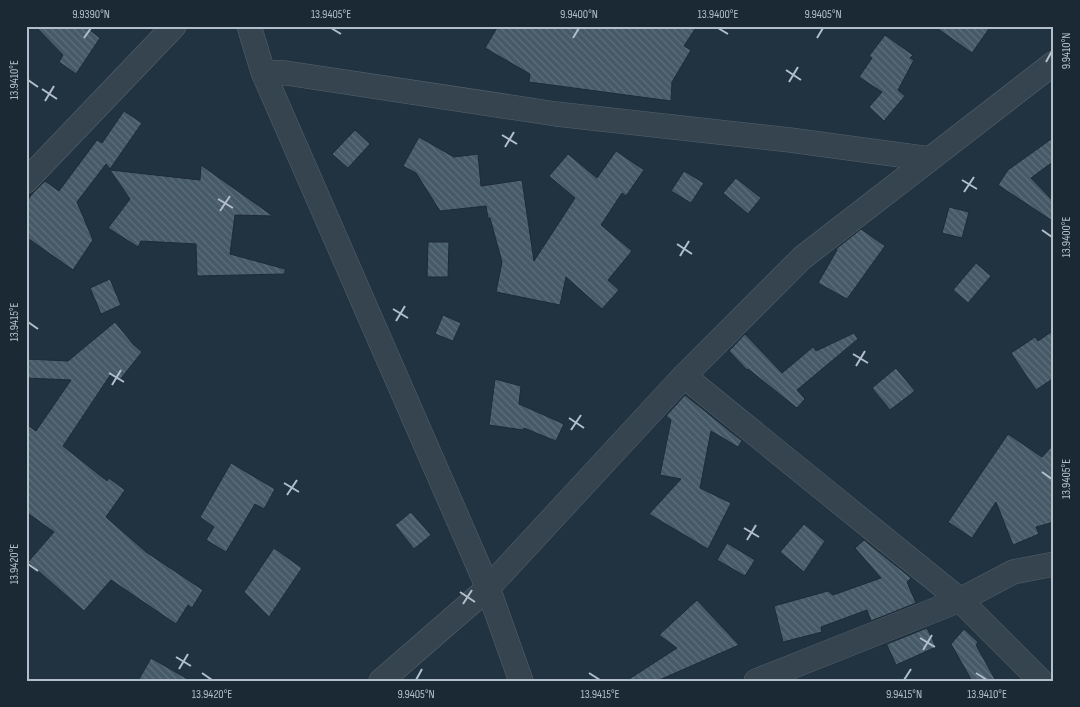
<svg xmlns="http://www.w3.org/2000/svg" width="1080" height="707" font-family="'Sofia Sans Condensed',sans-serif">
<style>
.building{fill:url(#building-back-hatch);stroke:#1d2b36}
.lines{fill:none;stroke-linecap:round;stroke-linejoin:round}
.street-casing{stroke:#54626d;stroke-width:25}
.street{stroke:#36444f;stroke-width:24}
.ticks{fill:none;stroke:#b2bfcb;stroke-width:2}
.neatline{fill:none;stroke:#b2bfcb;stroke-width:2}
.ticks-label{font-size:12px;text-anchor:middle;fill:#b2bfcb}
</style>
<defs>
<pattern id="building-back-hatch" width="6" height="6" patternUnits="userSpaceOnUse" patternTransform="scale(1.25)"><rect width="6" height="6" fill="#455966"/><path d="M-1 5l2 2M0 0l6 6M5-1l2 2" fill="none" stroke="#5d6f7b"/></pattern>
</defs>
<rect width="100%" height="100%" fill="#213340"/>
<!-- building -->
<g class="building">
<path d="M35,26H85L100,38L76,74L59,62L63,55Z"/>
<path d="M498,26H697L684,46L691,50L672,82L671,101L529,82L530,74L485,48Z"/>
<path d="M934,26H991L972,53Z"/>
<path d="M885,35L913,55L910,58L914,60L898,90L905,96L884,121L869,107L882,92L859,77L872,58L869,56Z"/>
<path d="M124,111L142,123L110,169L106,164L77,202L93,240L73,270L26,237V202L33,193L45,181L59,191L97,140L102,143Z"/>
<path d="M355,130L370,144L348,168L332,154Z"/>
<path d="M419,137L454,157L478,154L481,186L522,180L534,261L575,198L549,176L568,154L597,178L616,151L644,170L626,196L622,193L601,225L632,251L608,280L619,290L602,309L566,277L560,305L496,292L502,262L490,218H488L486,206L440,211L416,173L403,166Z"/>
<path d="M1054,137V161L1031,178L1054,202V222L998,185L1008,170Z"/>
<path d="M201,165L273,216L235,215L230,254L285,269V274L197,276L196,244L141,241L138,247L108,228L130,199L110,170L200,180Z"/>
<path d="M684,171L704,183L691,203L671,191Z"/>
<path d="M736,178L761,198L748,214L723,193Z"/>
<path d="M949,207L969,212L962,238L942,233Z"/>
<path d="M861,229L885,246L847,299L818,283L837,250L836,249Z"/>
<path d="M428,242H449L448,277H427Z"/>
<path d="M976,263L991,276L968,303L953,290Z"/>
<path d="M110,279L121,305L101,314L90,288Z"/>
<path d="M443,315L461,323L453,341L435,334Z"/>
<path d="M115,322L133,344L142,352L119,381L111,374L63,446L107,481L109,478L125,490L106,517L146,552L203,590L192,608L188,605L176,624L111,580L84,611L28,562L54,532L26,512V424L36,431L71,380L26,378V359L68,361Z"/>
<path d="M1054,330V378L1036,390L1011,353L1035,337L1038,341Z"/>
<path d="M854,333L858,339L797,390L805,399L797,408L748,369L747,370L729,351L745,334L782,373L813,347L816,351Z"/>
<path d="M896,368L915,391L890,410L872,388Z"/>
<path d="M495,379L521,386L519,404L564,424L556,441L524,428L523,430L489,425Z"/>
<path d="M685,395L742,441L738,447L711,431L700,488L731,503L708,549L649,514L681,479L660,475L671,420L666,416Z"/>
<path d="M1008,434L1042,457L1054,444V522L1036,527L1039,534L1013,545L996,502L972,538L948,522Z"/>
<path d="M231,463L275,489L264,509L255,504L226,552L206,540L214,527L200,517Z"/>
<path d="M411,512L431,535L414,549L395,525Z"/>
<path d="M804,524L825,541L804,572L780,552Z"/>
<path d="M864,540L911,578L907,582L916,603L871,621L867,610L821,627L822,632L783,642L774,606L828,591L833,595L881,578L855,548Z"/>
<path d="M727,543L755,560L745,576L717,560Z"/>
<path d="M274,548L302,568L269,617L244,592Z"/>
<path d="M697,600L739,645L657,681H626L677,648L659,635Z"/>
<path d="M927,628L936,647L896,665L887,645L882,646Z"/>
<path d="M964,629L978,642L976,645L996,681H972L951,644Z"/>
<path d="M151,658L191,681H138Z"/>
</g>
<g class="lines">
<!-- street casing -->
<g class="street-casing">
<g id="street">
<path d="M249,26L263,72L488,588L521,681"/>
<path d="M263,72L286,73L556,114L790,140L930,159"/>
<path d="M26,181L174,26"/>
<path d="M684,376L960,600L1041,681"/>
<path d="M381,681L488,588L684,376L802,258L1054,63"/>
<path d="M756,681L960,600L1013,572L1054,564"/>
</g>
</g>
<!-- street -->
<use href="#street" class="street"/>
</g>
<!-- ticks -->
<path class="ticks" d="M331,28L341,34M718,28L728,34M84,38L91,28M573,38L579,28M817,38L823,28M1046,62L1052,51M786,70L801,80M28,80L38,87M789,82L798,67M42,89L57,99M45,101L54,86M502,135L517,144M505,147L514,132M962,180L977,189M964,192L974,177M218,199L233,208M220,211L230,196M1042,230L1052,237M677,244L692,254M680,256L689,241M393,309L408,318M396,321L405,306M28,322L38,329M853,354L868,363M856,366L865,351M109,373L124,382M112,385L121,370M569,418L584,428M571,430L581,415M1042,472L1052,479M284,483L299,492M287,495L297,480M744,528L759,537M747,540L756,525M28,564L38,571M460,592L475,602M463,604L472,590M920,638L935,647M923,650L932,635M176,657L191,666M179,669L188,654M202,673L212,680M589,673L600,680M976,673L987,680M416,680L422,669M904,680L911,669"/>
<!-- border -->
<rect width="1080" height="707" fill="none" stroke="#1b2934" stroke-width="55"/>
<rect x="28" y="28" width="1024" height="652" class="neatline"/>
<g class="ticks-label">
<text x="91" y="18">9.9390°N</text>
<text x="331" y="18">13.9405°E</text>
<text x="579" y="18">9.9400°N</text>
<text x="718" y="18">13.9400°E</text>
<text x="823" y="18">9.9405°N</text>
<text transform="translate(1066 51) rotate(-90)" y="4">9.9410°N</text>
<text transform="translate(14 80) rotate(-90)" y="4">13.9410°E</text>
<text transform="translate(1066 237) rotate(-90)" y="4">13.9400°E</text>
<text transform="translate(14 322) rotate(-90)" y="4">13.9415°E</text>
<text transform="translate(1066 479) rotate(-90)" y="4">13.9405°E</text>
<text transform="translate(14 564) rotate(-90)" y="4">13.9420°E</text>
<text x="212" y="698">13.9420°E</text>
<text x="416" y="698">9.9405°N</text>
<text x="600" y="698">13.9415°E</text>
<text x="904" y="698">9.9415°N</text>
<text x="987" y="698">13.9410°E</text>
</g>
</svg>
